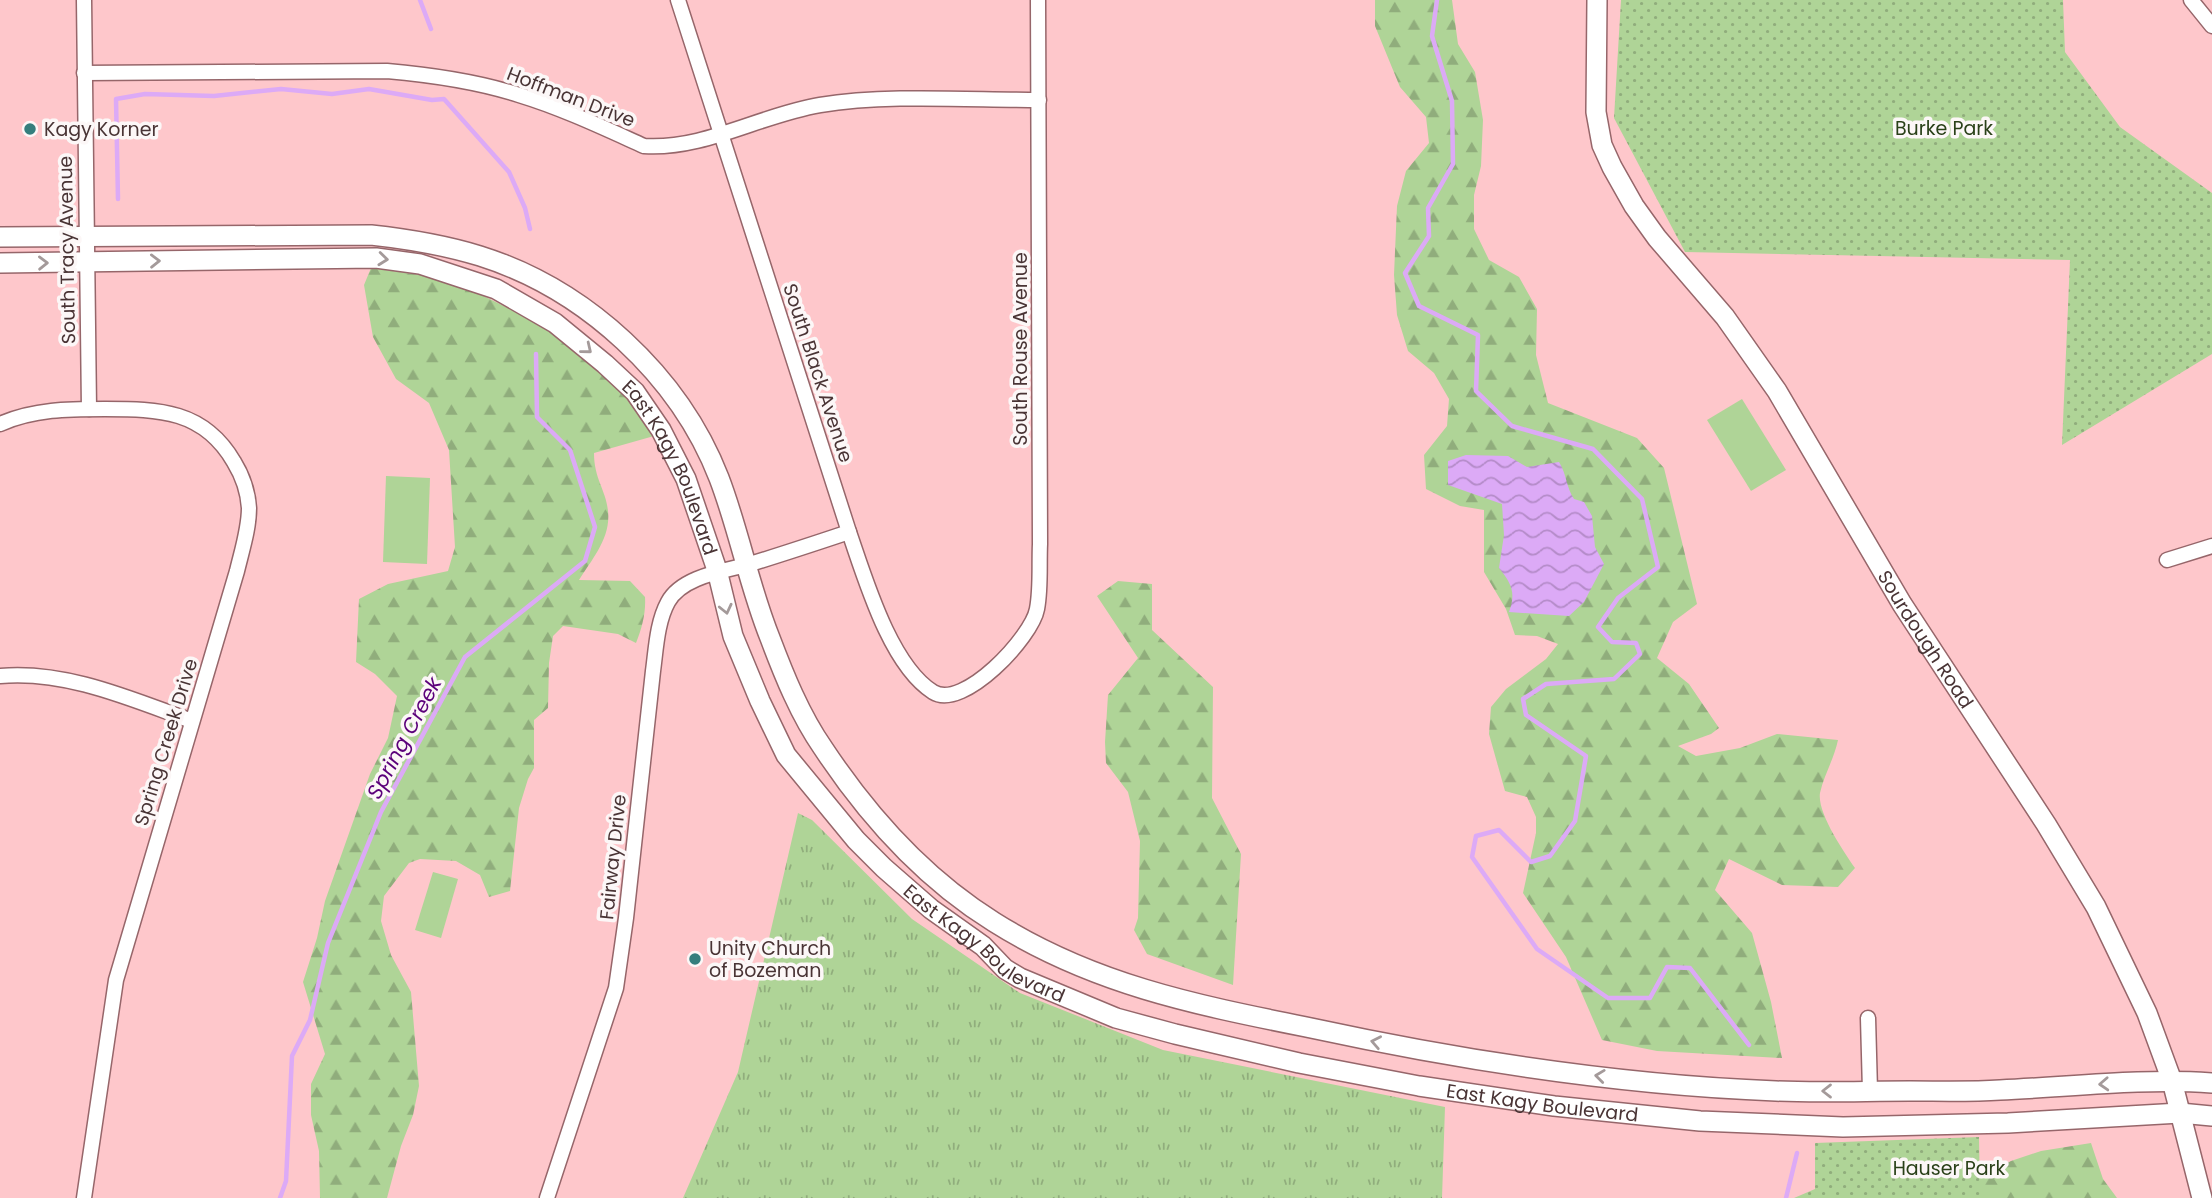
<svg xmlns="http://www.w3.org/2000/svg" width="2212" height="1198" font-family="Poppins,sans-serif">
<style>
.grass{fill:url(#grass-tufts)}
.forest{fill:url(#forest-firs)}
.park{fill:url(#park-dots)}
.pitch{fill:#afd497}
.water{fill:url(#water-waves)}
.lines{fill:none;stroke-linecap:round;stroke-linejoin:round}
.stream{stroke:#dcaaf6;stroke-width:4.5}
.street-casing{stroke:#96666a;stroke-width:17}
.secondary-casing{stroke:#96666a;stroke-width:22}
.street{stroke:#fff;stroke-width:14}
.secondary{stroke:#fff;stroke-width:19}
.oneway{stroke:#a49a9a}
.poi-dot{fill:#357e7d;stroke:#fcf7f7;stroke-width:2.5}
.labels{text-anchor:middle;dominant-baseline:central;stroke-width:7;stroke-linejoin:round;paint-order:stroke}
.street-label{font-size:19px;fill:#493435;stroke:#fcf7f7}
.park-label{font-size:19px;fill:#2a4119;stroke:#fcf7f7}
.poi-label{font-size:19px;fill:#493435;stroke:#fcf7f7;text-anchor:start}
.water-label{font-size:21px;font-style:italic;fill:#5b007a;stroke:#fcf7f7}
</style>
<defs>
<pattern id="grass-tufts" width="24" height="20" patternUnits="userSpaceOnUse" patternTransform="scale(1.75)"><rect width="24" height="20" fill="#afd497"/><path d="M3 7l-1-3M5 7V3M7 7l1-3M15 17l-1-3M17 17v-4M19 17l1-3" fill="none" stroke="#90ad7c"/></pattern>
<pattern id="forest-firs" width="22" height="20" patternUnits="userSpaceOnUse" patternTransform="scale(1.75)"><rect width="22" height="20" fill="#afd497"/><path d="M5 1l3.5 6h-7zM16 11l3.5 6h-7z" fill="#90ad7c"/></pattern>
<pattern id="park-dots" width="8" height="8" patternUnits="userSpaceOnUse" patternTransform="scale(1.75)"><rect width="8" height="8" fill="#afd497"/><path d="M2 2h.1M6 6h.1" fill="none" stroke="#90ad7c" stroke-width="1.8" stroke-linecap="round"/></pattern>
<pattern id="water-waves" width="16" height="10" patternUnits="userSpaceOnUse" patternTransform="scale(1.75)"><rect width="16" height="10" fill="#dcaaf6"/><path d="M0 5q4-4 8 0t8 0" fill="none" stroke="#b48bc8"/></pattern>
</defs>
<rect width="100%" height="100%" fill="#fec7cb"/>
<!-- grass -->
<path class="grass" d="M798,813L812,820L912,919L1020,993L1163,1050L1445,1107L1442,1198H683L738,1072Z"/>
<!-- forest -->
<g class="forest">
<path d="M1375,0H1452L1458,44L1475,72L1483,120L1481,166L1474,195V229L1489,260L1519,277L1537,309L1536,355L1548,403L1637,438L1664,468L1697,604L1673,622L1657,658L1689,684L1719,728L1711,734L1678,746L1696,756L1740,748L1777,734L1838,740C1834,759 1824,775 1820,793C1817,813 1844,852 1855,868L1838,887L1782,885L1729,859L1715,890L1752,933L1771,1002L1782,1058L1657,1051L1602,1040L1566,957L1523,893L1536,833V817L1527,797L1505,791L1489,734L1491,707L1506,689L1546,659L1558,644L1537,636L1515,635L1506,609L1484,572V510L1460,506L1426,489L1424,455L1447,426L1449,399L1434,373L1408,351L1397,315L1394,275L1397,206L1406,171L1429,143L1426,117L1400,87L1375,26Z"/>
<path d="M371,268L449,279L549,328L616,384L654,436L594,453C594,479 606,490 608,511C611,538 592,559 579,580L630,581L645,597C646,613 642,628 636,643L618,634L563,626L553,636L549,663L548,708L534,720V768L528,779L519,808L510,891L489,897L480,875L456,861L420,859L409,863L384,896L381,921L391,955L411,992L419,1086L413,1115L401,1146L387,1198H320L319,1151L311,1115V1084L325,1054L303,982L317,938L325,901L370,774L388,738L397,696L375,674L356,662L359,599L388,584L448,571L455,547L449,450L429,403L396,379L373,337L364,285Z"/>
<path d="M1118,581L1152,584V630L1213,687L1212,798L1241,854L1233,985L1147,954L1134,930L1138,918L1140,841L1128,792L1106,763L1105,742L1108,695L1138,658L1097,596Z"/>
<path d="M2091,1143L2103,1179L2117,1198H1940L2011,1161L2041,1151Z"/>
</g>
<!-- park -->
<g class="park">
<path d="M1621,0H2063L2065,52L2120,127L2212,193V354L2062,445L2070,260L1685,252L1614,118Z"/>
<path d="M1979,1137L1980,1198H1794L1815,1189V1143Z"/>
</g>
<!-- pitch -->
<g class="pitch">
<path d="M1742,399L1786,470L1751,491L1707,420Z"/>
<path d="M386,476L430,478L427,564L383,562Z"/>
<path d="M433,872L458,879L441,938L415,930Z"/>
</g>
<!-- water -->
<path class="water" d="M1466,455L1508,456L1527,467L1559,462C1567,475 1566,487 1574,499L1584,502L1592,516L1595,547L1604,564L1584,602L1569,616L1509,612C1516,593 1512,584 1499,568L1504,535L1502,504L1448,485V461Z"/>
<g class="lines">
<!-- stream -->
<g class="stream">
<path d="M420,0L431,29"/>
<path d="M1437,0L1432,36L1452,101L1453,164L1428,208L1429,236L1405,273L1419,306L1478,335L1476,391L1512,426L1593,449L1642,499L1658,567L1618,598L1598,627L1612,642L1636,643L1640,654L1614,679L1546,684L1523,699L1526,715L1586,756L1575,821L1550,856L1531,862L1499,830L1476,836L1472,857L1537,949L1608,998H1650L1667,967L1690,968L1749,1045"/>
<path d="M118,199L116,99L145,94L214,96L281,89L332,94L369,89L432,100L444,99L509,172L525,208L530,229"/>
<path d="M280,1198L286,1181L292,1056L310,1020L328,943L381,812L465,657L585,561L595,527L570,450L537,417L536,354"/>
<path d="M1786,1198L1797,1153"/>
</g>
<!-- street casing -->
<g class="street-casing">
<g id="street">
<path d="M84,0L89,409"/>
<path d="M678,0L849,532C865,578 890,665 933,692C963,711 1032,637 1037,609C1041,588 1039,565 1040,544L1038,0"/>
<path d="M2191,0L2212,26"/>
<path d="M84,73L387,71C432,75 476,81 519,95C562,108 604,128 644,146C704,150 760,115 820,105C888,94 969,100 1039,100"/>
<path d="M0,424C34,409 68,409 105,409C159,409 204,410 234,462C242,475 248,492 249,508C249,529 242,550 237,571L116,980L84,1198"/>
<path d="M2167,560L2212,546"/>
<path d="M0,676C66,670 131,699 192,721"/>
<path d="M1868,1018L1870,1091"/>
<path d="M547,1198L616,988L626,918L653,671C656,649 657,622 668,602C682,576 725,571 750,564C783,554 816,543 849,532"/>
</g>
</g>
<!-- secondary casing -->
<g class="secondary-casing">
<g id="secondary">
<path id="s1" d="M1597,0L1596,112L1602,145L1612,167L1634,206L1657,238L1725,317L1777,391L1902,604L2046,824L2096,907L2147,1013L2172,1081L2202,1198"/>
<path d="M0,237L371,235C408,239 444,245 480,256C585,289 679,375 719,478C739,530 749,586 770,638C784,675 800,715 823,748C868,816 925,879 994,922C1094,985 1197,1005 1311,1028C1464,1061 1619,1085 1776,1091C1820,1093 1866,1091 1910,1091C1940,1091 1970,1092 2000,1090C2070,1087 2141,1078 2212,1083"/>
<path id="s2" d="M0,263L376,258L420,264L496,289L555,323L605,364L635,392L661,430L686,479L717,570L733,636L760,701L786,755L856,840L884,868L931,909L983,946L1005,969L1020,978L1116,1018L1175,1034L1299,1063L1419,1086L1554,1106L1700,1121L1843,1127L2008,1123L2180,1113L2212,1116"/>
</g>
</g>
<!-- street -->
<use href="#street" class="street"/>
<!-- secondary -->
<use href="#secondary" class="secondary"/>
</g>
<!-- one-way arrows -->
<defs><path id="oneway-chevron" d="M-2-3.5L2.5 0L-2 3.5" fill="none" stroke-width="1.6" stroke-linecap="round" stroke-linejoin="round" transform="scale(1.75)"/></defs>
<g class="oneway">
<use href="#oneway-chevron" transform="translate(383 259) rotate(6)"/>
<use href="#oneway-chevron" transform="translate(155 261) rotate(-1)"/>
<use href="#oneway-chevron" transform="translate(43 263) rotate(-1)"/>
<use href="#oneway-chevron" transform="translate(587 349) rotate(39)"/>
<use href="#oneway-chevron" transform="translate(726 609) rotate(77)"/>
<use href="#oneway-chevron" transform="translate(1376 1042) rotate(-169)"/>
<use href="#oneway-chevron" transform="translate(1600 1076) rotate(-173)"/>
<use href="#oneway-chevron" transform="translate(2104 1084) rotate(177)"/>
<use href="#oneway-chevron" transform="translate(1827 1091) rotate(180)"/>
</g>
<!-- markers -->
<g class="poi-dot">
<circle cx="30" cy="129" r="7"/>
<circle cx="695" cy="959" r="7"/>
</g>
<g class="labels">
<!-- street labels -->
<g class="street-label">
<text transform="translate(571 97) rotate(21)">Hoffman Drive</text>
<text transform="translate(67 250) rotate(-91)">South Tracy Avenue</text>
<text transform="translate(1020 349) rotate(-90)">South Rouse Avenue</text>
<text transform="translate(818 373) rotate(72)">South Black Avenue</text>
<text stroke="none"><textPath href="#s2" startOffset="758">East Kagy Boulevard</textPath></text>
<text stroke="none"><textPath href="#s1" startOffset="738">Sourdough Road</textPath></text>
<text transform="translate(166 742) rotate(-73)">Spring Creek Drive</text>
<text transform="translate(613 857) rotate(-84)">Fairway Drive</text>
<text stroke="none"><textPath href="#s2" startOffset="1346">East Kagy Boulevard</textPath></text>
<text stroke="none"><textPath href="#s2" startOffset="1934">East Kagy Boulevard</textPath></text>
</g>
<!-- park labels -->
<g class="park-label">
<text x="1944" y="128">Burke Park</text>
<text x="1949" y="1168">Hauser Park</text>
</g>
<!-- poi labels -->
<g class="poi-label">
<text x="44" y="129">Kagy Korner</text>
<text x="709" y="948">Unity Church<tspan x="709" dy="22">of Bozeman</tspan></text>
</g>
<!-- water labels -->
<g class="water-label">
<text transform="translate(404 738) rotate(-62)">Spring Creek</text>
</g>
</g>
</svg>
